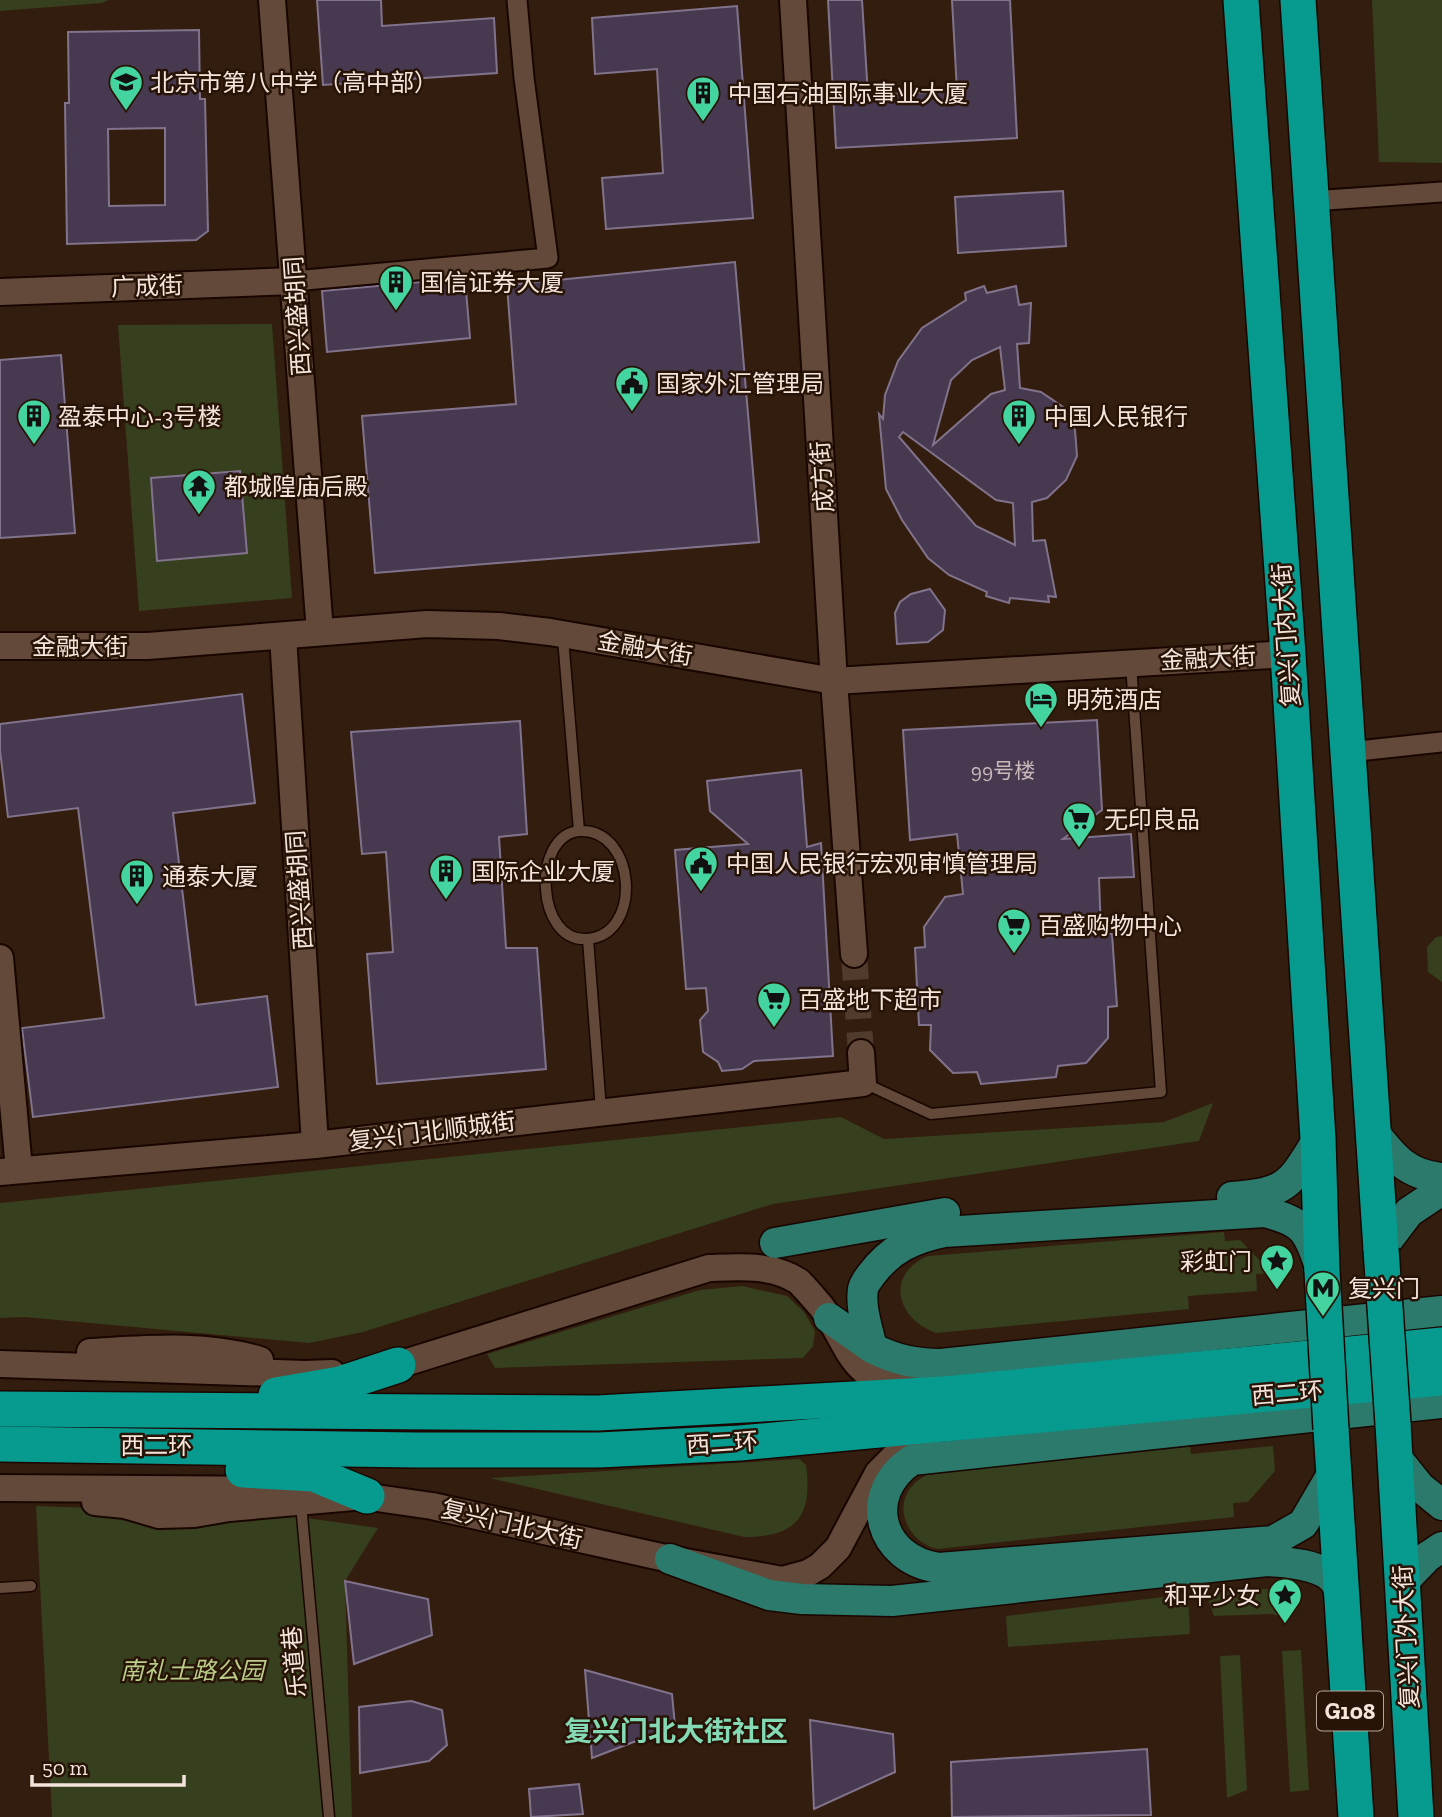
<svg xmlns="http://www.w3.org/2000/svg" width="1442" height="1817" font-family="'Zilla Slab','Noto Sans SC',serif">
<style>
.green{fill:#363f1e}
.building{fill:#473950;stroke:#82738c;stroke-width:2;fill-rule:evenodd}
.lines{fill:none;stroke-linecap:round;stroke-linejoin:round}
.secondary-tunnel{stroke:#503b2d;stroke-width:26;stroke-dasharray:26 13;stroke-linecap:butt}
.lane-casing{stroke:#190600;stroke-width:13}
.street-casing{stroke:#190600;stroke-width:23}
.secondary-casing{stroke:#190600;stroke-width:30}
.primary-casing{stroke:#190600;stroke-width:33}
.highway-casing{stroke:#190600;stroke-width:38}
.lane{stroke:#624939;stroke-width:10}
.street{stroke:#624939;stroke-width:19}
.secondary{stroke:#624939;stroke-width:26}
.primary{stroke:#2b7a6c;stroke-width:30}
.highway{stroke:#079a8e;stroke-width:35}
.highway-bridge-casing{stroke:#190600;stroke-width:38;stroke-linecap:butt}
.highway-bridge{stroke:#079a8e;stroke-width:35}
.labels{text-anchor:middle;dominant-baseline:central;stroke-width:5;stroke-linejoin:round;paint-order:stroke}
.number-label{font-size:21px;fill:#c9bab9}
.shield{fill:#281406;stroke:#b7a69c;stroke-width:2}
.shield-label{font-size:23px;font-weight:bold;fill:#f4e5dc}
.poi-label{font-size:24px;fill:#f4e5dc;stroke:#281406;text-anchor:start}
.street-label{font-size:24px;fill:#f4e5dc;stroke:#281406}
.park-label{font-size:24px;font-style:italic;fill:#bace89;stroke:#281406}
.quarter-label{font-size:28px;font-weight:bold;fill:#84dab5;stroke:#281406}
</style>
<rect width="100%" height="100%" fill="#331d0e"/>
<!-- green -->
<g class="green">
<path d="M0,0H109L102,3L0,11Z"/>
<path d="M1372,0H1442V163L1379,162Z"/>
<path d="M272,324L292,598L139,611L118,325Z"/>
<path d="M1442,936V982L1428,972L1427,947L1436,937Z"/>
<path d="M1213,1103L1199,1141L773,1204L363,1332L309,1343L25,1317L0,1318V1203L841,1117L884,1139L1164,1122Z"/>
<path d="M1224,1232L1225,1241L1240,1240L1272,1273L1256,1274L1257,1291L1188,1296L1189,1309L936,1333C896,1319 885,1274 928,1256Z"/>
<path d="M742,1286L787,1296L804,1312L815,1331L813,1346L803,1358L495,1368L487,1354L700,1290Z"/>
<path d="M1190,1445L1191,1454L1273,1446L1275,1471L1248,1502L1233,1503L1234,1517L937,1549C910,1543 891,1508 913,1485C916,1481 922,1478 926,1475Z"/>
<path d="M799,1459L806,1465C813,1516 797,1537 744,1537L490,1478Z"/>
<path d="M36,1506L285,1515L378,1528L345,1581L352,1817H52Z"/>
<path d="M1228,1589H1267L1289,1594L1295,1610L1285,1618L1272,1614L1214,1616L1207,1596Z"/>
<path d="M1188,1594L1190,1634L1008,1647L1006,1616Z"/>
<path d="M1301,1650L1309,1790L1290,1792L1282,1651Z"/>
<path d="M1240,1655L1247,1790L1227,1798L1220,1656Z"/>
</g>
<!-- building -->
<g class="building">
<path d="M317,0H381L382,26L494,18L497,73L323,85Z"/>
<path d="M828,0H862L868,95L957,91L952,0H1010L1017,138L836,148Z"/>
<path d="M737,6L753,218L606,229L602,178L663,173L657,69L595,74L592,18Z"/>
<path d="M199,30L200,99H205L208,231L196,240L67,244L65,103H69L68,32ZM165,128V205L109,206L108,129Z"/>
<path d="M1063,191L1066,246L958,253L955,197Z"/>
<path d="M735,262L759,542L375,573L362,416L516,404L507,285Z"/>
<path d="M465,278L470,338L327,352L322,291Z"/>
<path d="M984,286L987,293L1016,286L1019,305L1031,303L1029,343L1017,344L1020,388L1041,392L1063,407L1075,430L1077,456L1066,480L1047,498L1032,502L1033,541L1045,540L1056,597L1048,596L1049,602L1010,598L1009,603L986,596L987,592L949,575L928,558L902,520L886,489L879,414L883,419L885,395L898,361L922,328L966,300L965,293ZM1000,347L1005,390L991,394L933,445L951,380L972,360ZM903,432L996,500L1013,503L1015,545L976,526L899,437Z"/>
<path d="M61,355L75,533L0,538V360Z"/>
<path d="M240,471L247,553L157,561L151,478Z"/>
<path d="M930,589L945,610L943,630L928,642L897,644L895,613L900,602L911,594Z"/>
<path d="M242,694L255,803L173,813L196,1005L267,996L278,1087L33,1117L22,1028L104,1018L78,808L8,817L0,750V724Z"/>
<path d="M1097,720L1102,810L1063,839L1131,834L1134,877L1099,878L1101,934H1112L1117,1006L1108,1007V1038L1086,1063L1058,1066L1056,1077L981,1084L977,1072L953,1073L930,1050L931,1025H919L915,948L925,947L924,927L945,897L963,894L957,834L910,840L903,730Z"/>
<path d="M520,721L527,834L499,837L506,948H537L546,1069L377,1084L367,954L393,952L386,852L362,854L351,732Z"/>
<path d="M801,770L807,847L821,843L833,1056L754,1061L742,1069L722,1071L718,1062L703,1052L700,1020L708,1011L706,988L686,989L675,850L748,844L710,811L707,781Z"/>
<path d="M345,1581L428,1599L432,1635L354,1664Z"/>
<path d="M585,1670L672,1694L675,1726L592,1758Z"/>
<path d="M411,1701L442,1710L447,1745L429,1761L360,1773L359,1707Z"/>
<path d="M810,1720L893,1734L895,1772L814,1809Z"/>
<path d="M1147,1749L1151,1815L952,1817L951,1762Z"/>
<path d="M579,1784L583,1814L531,1817L529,1789Z"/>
</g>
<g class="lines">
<!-- secondary-tunnel -->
<path class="secondary-tunnel" d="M854,954L861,1053"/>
<!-- lane casing -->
<g class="lane-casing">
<g id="lane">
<path d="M563,638L579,831C531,836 536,943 587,939C644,935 636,827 579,831"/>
<path d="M588,939L601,1110"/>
<path d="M864,1083L931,1114L1161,1092L1131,664"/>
<path d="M301,1504L329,1817"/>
<path d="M0,1588L31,1586"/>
</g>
</g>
<!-- street casing -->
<g class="street-casing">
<g id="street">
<path d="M1312,201L1442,192"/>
<path d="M294,281L548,258L524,78L517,0"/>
<path d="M1349,752L1442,742"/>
</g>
</g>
<!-- secondary casing -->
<g class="secondary-casing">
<g id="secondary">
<path d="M272,0L320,632"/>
<path d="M793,0L834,681L854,954"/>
<path d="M0,292L294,281"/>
<path d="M283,636L315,1145"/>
<path d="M0,646H148L427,624L499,626L550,632L834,681L1288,654"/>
<path d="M0,958L19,1170"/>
<path d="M0,1172L315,1145L863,1083L861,1053"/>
<path d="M90,1352C146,1349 205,1343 260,1360"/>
<path d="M0,1364L305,1374L332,1373"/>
<path d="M381,1368L398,1365L709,1268C739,1267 772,1264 798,1281C803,1285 808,1292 813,1297C854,1341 840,1379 915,1390"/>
<path d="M0,1488L307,1490"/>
<path d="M349,1494L432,1506L670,1559L782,1580L808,1573L820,1566L838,1548L878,1473L903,1448L937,1428"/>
<path d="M95,1502L125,1505L159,1515L194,1514L229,1508L365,1496"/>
</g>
</g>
<!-- primary casing -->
<g class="primary-casing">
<g id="primary">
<path d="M1373,1131C1393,1157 1407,1175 1442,1178"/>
<path d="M1232,1197C1287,1193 1290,1185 1318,1139"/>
<path d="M775,1243L945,1213"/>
<path d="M1381,1249L1409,1212L1442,1190"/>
<path d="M1319,1264C1307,1228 1302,1222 1265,1212L944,1232C914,1238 890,1249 871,1275C868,1279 864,1284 863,1289C860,1308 868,1329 872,1348C896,1360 915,1364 941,1364L1442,1311"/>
<path d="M829,1318L872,1348"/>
<path d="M1396,1457L1420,1487L1442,1505"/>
<path d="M1334,1471L1303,1524L1273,1541L939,1568C879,1560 861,1494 912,1460L1442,1403"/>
<path d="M670,1559L769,1595L802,1599L892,1601L1267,1561C1286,1562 1324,1564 1336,1583C1339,1589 1341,1598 1344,1604"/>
<path d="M1403,1582L1427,1557L1442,1547"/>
</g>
</g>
<!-- highway casing -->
<g class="highway-casing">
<g id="highway">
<path d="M1241,0L1288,654L1318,1139L1322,1271"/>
<path d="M1298,0L1381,1249"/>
<path d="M276,1395L340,1384L398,1365"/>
<path d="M0,1409L598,1413L944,1394L1442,1345"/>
<path d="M1393,1424L1416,1817"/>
<path d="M1331,1429L1356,1817"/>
<path d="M0,1444L417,1450H599L740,1443L1442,1378"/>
<path d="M243,1470L314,1474L367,1496"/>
</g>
</g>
<!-- lane -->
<use href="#lane" class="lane"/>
<!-- street -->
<use href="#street" class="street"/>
<!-- secondary -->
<use href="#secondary" class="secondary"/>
<!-- primary -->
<use href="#primary" class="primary"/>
<!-- highway -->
<use href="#highway" class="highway"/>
<!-- highway-bridge casing -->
<g class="highway-bridge-casing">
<g id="highway-bridge">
<path d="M1381,1249L1393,1424"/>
<path d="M1322,1271L1331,1429"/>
</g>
</g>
<!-- highway-bridge -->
<use href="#highway-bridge" class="highway-bridge"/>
</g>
<!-- icons -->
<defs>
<g id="school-pin" transform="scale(1.75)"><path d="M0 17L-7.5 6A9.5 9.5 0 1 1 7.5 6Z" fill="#44d4a0" stroke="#281406"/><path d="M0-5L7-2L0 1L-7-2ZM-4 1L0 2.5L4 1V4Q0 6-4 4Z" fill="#111"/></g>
<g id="building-pin" transform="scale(1.75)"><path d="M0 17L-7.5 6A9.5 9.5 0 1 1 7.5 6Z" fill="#44d4a0" stroke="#281406"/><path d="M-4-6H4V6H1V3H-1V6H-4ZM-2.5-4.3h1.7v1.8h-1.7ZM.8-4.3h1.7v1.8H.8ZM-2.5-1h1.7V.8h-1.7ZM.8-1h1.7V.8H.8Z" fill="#111"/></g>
<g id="civic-pin" transform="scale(1.75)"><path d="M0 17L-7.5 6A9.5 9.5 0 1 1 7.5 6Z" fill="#44d4a0" stroke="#281406"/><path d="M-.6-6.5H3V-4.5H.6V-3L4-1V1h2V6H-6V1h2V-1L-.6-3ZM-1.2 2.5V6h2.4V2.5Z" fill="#111"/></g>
<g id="temple-pin" transform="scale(1.75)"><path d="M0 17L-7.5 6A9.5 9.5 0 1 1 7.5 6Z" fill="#44d4a0" stroke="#281406"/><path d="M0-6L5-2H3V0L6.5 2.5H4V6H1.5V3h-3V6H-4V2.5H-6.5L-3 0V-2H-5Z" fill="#111"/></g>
<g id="hotel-pin" transform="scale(1.75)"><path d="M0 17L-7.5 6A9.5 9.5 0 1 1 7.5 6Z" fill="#44d4a0" stroke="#281406"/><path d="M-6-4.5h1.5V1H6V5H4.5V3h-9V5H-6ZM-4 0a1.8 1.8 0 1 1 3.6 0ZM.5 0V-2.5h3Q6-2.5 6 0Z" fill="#111"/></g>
<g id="supermarket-pin" transform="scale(1.75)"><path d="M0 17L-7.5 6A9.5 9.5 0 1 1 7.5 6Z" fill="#44d4a0" stroke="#281406"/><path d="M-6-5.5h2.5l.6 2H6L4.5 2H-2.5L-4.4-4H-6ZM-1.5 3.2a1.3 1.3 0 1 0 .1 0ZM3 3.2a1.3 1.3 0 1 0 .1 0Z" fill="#111"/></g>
<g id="sight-pin" transform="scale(1.75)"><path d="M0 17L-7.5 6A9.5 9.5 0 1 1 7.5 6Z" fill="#44d4a0" stroke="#281406"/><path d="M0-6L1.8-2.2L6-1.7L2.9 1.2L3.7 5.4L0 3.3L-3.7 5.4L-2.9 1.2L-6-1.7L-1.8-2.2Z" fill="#111"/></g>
<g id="metro-pin" transform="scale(1.75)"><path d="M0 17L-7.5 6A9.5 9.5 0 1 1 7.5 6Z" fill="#44d4a0" stroke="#281406"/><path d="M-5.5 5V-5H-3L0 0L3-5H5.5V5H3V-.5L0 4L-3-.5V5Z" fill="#111"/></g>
</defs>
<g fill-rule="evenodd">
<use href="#school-pin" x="126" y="82"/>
<use href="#building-pin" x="703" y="93"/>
<use href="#building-pin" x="396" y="282"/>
<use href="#civic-pin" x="632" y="383"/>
<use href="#building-pin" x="34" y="416"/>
<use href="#building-pin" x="1019" y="416"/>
<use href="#temple-pin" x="199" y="486"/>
<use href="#hotel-pin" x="1041" y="699"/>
<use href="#supermarket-pin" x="1079" y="819"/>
<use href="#civic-pin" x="701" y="863"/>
<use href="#building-pin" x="446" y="871"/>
<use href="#building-pin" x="137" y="876"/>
<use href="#supermarket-pin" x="1014" y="925"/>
<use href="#supermarket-pin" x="774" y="999"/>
<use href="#sight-pin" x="1277" y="1261"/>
<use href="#metro-pin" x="1323" y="1288"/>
<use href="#sight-pin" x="1285" y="1595"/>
</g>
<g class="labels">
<!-- number labels -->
<g class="number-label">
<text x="1003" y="770">99号楼</text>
</g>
<!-- shield labels -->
<rect class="shield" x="1317" y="1691.5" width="66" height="39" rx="5"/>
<g class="shield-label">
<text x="1350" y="1711">G108</text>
</g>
<!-- poi labels -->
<g class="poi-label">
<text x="150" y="82">北京市第八中学（高中部）</text>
<text x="728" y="93">中国石油国际事业大厦</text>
<text x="420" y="282">国信证券大厦</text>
<text x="656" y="383">国家外汇管理局</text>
<text x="58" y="416">盈泰中心-3号楼</text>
<text x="1044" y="416">中国人民银行</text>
<text x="224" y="486">都城隍庙后殿</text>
<text x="1066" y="699">明苑酒店</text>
<text x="1104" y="819">无印良品</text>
<text x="726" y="863">中国人民银行宏观审慎管理局</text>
<text x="471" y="871">国际企业大厦</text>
<text x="162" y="876">通泰大厦</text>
<text x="1038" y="925">百盛购物中心</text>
<text x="798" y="999">百盛地下超市</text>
<text x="1252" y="1261" text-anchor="end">彩虹门</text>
<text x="1348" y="1288">复兴门</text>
<text x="1260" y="1595" text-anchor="end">和平少女</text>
</g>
<!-- street labels -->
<g class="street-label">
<text transform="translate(147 286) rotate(-2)">广成街</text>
<text transform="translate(297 316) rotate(-94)">西兴盛胡同</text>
<text transform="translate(822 477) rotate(-94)">成方街</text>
<text transform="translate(1286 635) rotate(-94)">复兴门内大街</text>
<text x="80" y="646">金融大街</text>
<text transform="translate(645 648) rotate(10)">金融大街</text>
<text transform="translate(1208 658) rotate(-3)">金融大街</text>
<text transform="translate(299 890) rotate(-94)">西兴盛胡同</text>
<text transform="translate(432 1131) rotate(-7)">复兴门北顺城街</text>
<text transform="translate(1287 1393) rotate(-5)">西二环</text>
<text transform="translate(722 1443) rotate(-4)">西二环</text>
<text x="156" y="1445">西二环</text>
<text transform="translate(512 1524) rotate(13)">复兴门北大街</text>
<text transform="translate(1406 1637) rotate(-93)">复兴门外大街</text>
<text transform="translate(294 1662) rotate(-95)">乐道巷</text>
</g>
<!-- park labels -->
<g class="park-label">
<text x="192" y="1670">南礼士路公园</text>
</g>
<!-- quarter labels -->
<g class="quarter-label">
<text x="676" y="1731">复兴门北大街社区</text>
</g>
</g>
<!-- scale -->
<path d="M32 1775v10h152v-10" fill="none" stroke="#f4e5dc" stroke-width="3.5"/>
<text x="42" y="1775" font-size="21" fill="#f4e5dc" stroke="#281406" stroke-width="5" paint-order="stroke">50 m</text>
</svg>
